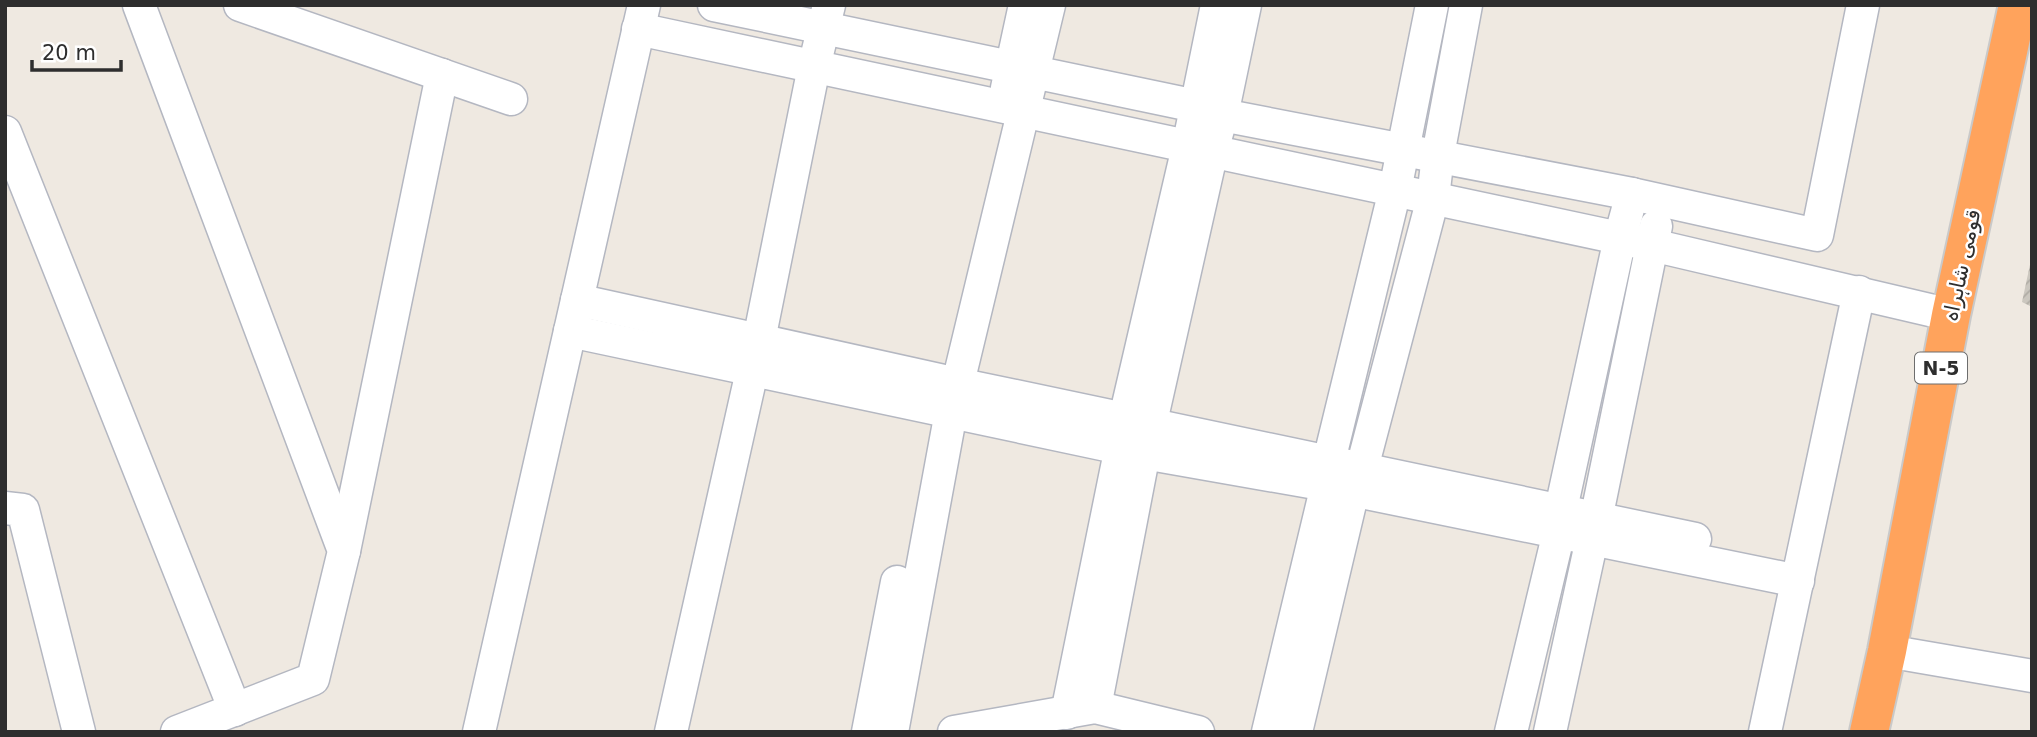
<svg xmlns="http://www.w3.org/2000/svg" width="2037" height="737" font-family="'DejaVu Sans',Vazirmatn,sans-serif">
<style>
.building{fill:url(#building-hatch)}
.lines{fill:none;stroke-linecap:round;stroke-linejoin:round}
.street-casing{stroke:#b4b7c1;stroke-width:35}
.highway-casing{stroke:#c9c9c9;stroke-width:42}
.street{stroke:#fff;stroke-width:32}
.highway{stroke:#ffa35c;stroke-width:38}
.labels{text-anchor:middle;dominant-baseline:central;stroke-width:5;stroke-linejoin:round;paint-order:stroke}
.shield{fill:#fff;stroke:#6d6d6d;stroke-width:2}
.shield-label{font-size:19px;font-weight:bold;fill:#2e2e2e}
.street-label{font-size:21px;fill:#2e2e2e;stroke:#fff}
</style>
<defs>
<pattern id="building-hatch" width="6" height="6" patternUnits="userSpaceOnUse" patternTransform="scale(1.75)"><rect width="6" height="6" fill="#cbc7bf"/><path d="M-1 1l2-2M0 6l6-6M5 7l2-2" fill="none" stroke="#afaba4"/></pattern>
</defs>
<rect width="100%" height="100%" fill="#efe9e1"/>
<!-- building -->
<path class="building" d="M2031,260H2032V307L2022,302Z"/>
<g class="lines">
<!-- street casing -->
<g class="street-casing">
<g id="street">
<path d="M139,5L344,551L313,679L177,732"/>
<path d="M240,5L511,99"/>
<path d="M714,5L1196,106L1222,115L1632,194L1817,235L1863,5"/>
<path d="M638,29L1652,245L1951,315"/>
<path d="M1007,88L1025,5"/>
<path d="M5,132L235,710"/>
<path d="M577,300L958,384L1695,539"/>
<path d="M570,331L1144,453L1327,485L1798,581"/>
<path d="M5,508L23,510L79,732"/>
<path d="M344,551L442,75"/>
<path d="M1887,651L2032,676"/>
<path d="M1095,707L1144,453L1212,151L1222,115L1245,5"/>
<path d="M1067,713L1121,447L1125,418L1188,147L1217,5"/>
<path d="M479,732L644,5"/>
<path d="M671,732L759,340L814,67L829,5"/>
<path d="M868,732L897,582"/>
<path d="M892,732L951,412L1049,5"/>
<path d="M954,732L1095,707L1198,732"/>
<path d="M1268,732L1327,485L1329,461L1395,190L1432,5"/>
<path d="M1296,732L1353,491L1362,468L1433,198L1438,155L1466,5"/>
<path d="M1511,732L1559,532L1561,509L1620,238L1632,194"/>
<path d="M1550,732L1592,539L1656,226"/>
<path d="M1765,732L1859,292"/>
</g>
</g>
<!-- highway casing -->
<g class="highway-casing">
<path id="highway" d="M1869,732L1887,651L1951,315L2018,5"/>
</g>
<!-- street -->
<use href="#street" class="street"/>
<!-- highway -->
<use href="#highway" class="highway"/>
</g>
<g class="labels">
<!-- shield labels -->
<rect class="shield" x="1915" y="352.5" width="52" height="31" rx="5"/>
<g class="shield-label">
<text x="1941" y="368">N-5</text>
</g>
<!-- street labels -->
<g class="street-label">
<text transform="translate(1962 265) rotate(-78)">قومی شاہراہ</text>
</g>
</g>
<!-- border -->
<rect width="2037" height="737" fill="none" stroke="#2e2e2e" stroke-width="14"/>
<!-- scale -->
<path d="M32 60v10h89v-10" fill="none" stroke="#2e2e2e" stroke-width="3.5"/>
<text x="42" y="60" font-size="21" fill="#2e2e2e" stroke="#ffffff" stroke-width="5" paint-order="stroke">20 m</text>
</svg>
